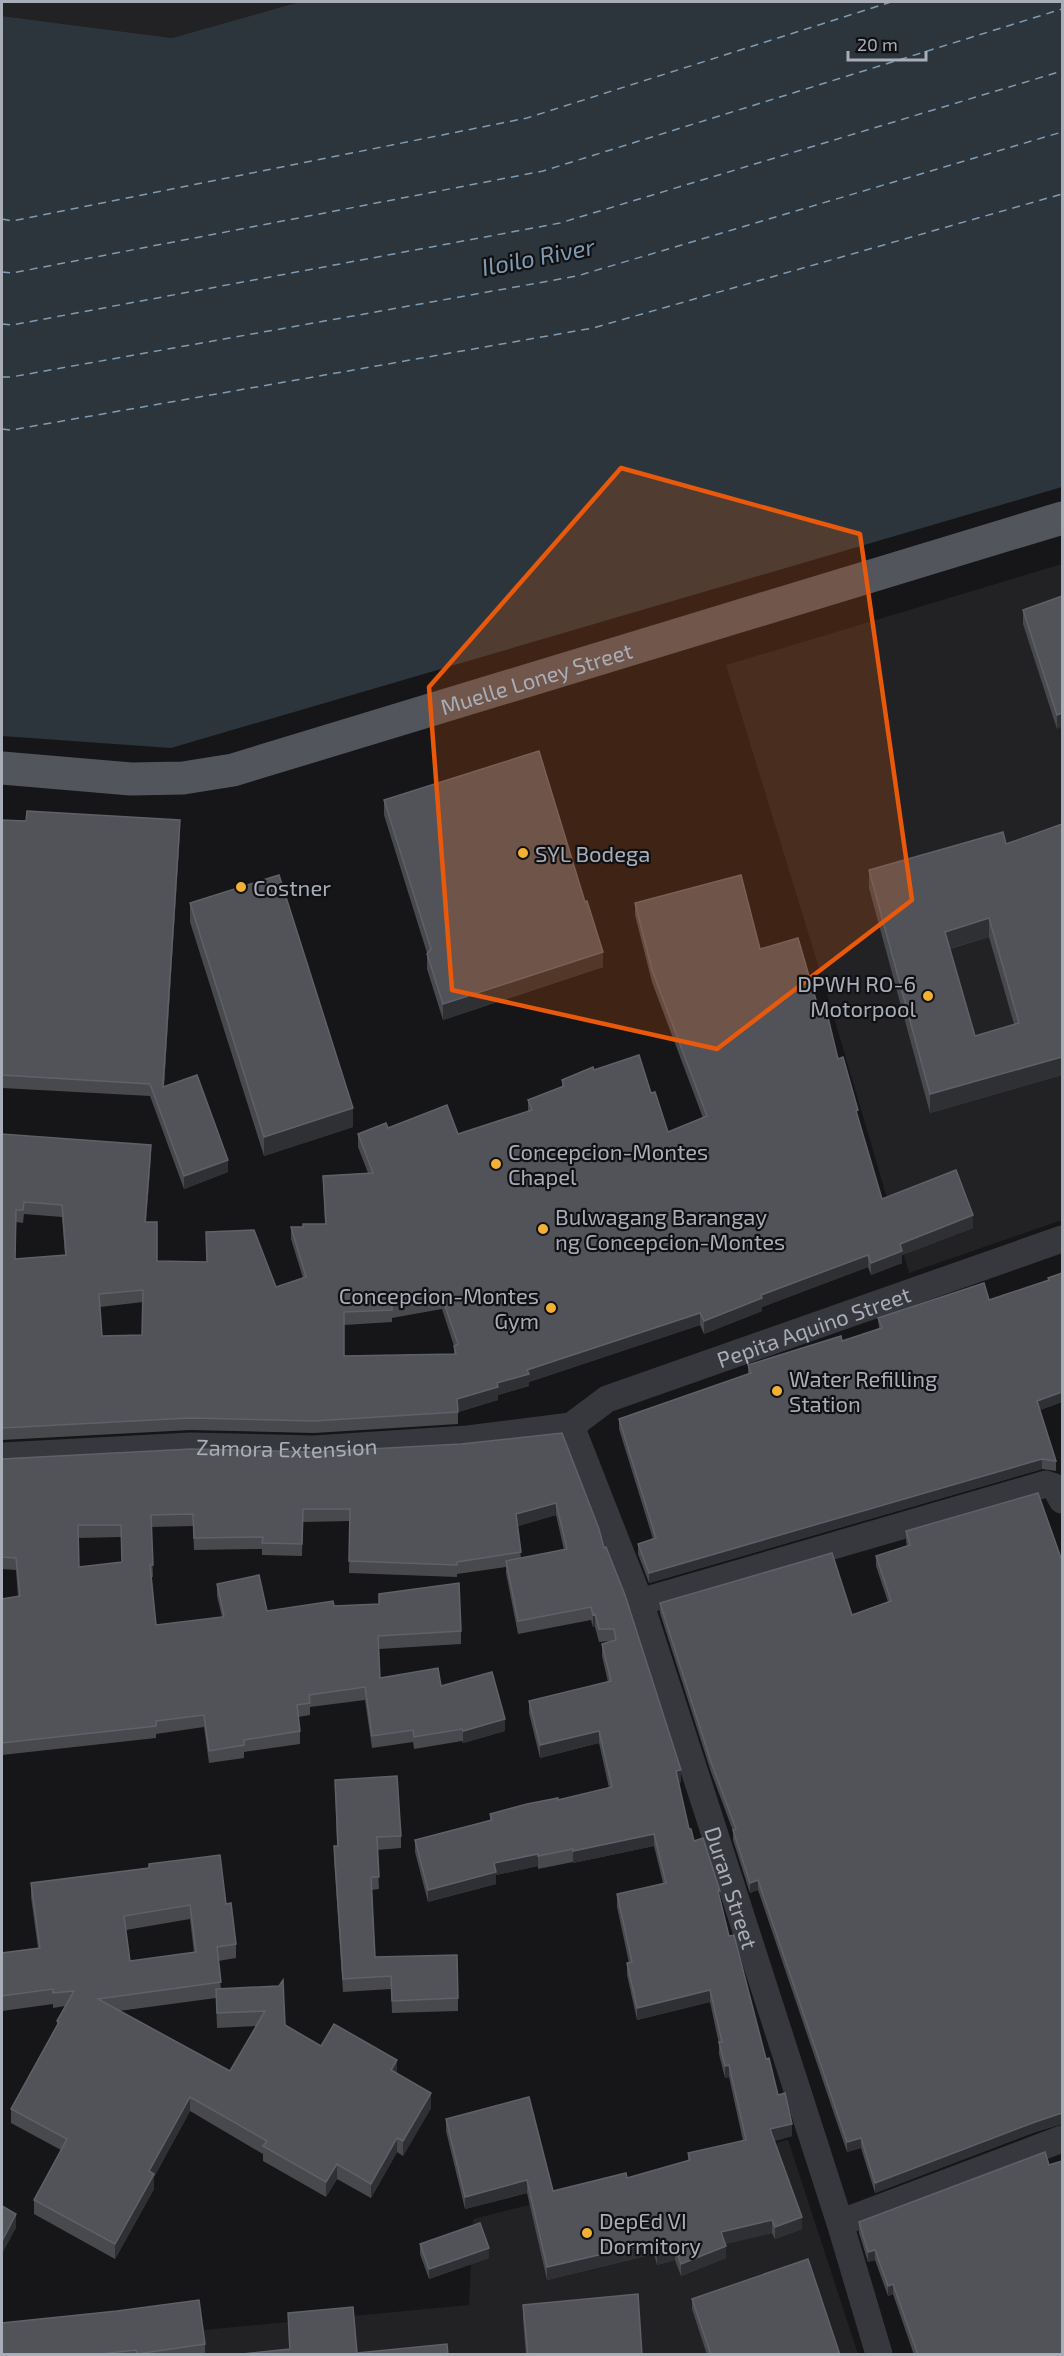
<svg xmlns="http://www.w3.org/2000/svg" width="1064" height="2356" font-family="'Exo 2',sans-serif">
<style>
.built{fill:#222225}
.water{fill:#2c353c}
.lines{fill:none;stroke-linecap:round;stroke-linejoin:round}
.ferry{stroke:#7f9bb3;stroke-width:1.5;stroke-dasharray:8 6;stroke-linecap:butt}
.minor{stroke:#37383d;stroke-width:27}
.major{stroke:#53555c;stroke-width:33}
.wall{fill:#47494d;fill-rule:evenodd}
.shaded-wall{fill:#2f3033}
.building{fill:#525359;stroke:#5f6168;stroke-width:1.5;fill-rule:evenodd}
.marked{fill:#e8590c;fill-opacity:0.2;stroke:#e8590c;stroke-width:4.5;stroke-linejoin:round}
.poi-dot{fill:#f2b134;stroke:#111113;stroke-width:2}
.labels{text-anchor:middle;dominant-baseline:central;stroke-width:4.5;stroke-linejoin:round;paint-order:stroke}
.street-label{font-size:22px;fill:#a8adb8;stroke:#111113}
.poi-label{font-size:22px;fill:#a8adb8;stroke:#111113;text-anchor:start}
.water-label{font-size:24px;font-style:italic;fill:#7f9bb3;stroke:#111113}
</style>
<rect width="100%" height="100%" fill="#161618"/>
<!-- built -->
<g class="built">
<path d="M2,2H299L172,38L2,16Z"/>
<path d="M1062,564V1220L909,1273L830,1004L726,665Z"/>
<path d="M788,2140L858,2354H2V2349L469,2305L473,2219Z"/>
</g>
<!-- water -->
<path class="water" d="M299,2H1062V487L171,748L2,736V16L172,38Z"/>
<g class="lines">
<!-- ferry -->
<g class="ferry">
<path d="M2,219L12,221L527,118L891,2"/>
<path d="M2,272L12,273L543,171L1062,9"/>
<path d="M2,324L12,325L560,223L1062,71"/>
<path d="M2,377H11L577,276L1062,132"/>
<path d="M2,429L11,430L593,328L1062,194"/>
</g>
<!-- minor -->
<g class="minor">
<path id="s1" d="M571,1426L640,1602L840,2223L879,2354"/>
<path id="s2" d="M571,1426L607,1399L1062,1239"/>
<path id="s3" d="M2,1456L191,1446L314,1449L468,1439L571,1426"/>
<path d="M640,1602L1046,1484L1055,1487L1062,1500"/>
<path d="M840,2223L1062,2139"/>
</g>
<!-- major -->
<path class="major" id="s4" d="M2,768L131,779L183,778L233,770L1062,518"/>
</g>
<!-- wall -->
<g class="wall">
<path d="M1062,596L1057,729L1023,624V610Z"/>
<path d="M384,800L603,967L443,1020L427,969V953L384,815Z"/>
<path d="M2,820L180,832L164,1087L228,1172L184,1189L150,1096L2,1088Z"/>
<path d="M1003,832L1062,1075L930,1113L869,888V870ZM989,937L1014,1024L975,1036L950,949Z"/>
<path d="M190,903L353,1127L264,1156L190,922Z"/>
<path d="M635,903L760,949L818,1007L838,1059L858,1117L882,1199L973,1228L902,1255V1263L871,1275L868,1267L762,1307V1311L704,1334L700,1325L529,1382V1386L498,1395V1400L458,1412V1424L314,1433L190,1430L2,1440V1134L151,1157L146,1222L157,1261L276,1287L303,1278L291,1239V1227H303L325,1224L323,1176L368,1173L358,1147V1134L388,1128L458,1134L528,1112V1100L562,1087V1080L594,1070L651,1093L668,1132L703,1118L652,982L635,915ZM24,1214L62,1217L65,1255L15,1259L16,1222L23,1223ZM143,1302L142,1335L102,1336L100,1307ZM442,1309L454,1346V1354L344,1356V1325L392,1322V1318Z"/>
<path d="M1048,1278L1062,1402L1040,1410L1056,1461V1471L1042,1469L649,1583L638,1554V1544L653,1539L619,1429V1419L748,1374V1365L842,1341L879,1328L878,1318L989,1300L1048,1281Z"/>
<path d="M562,1433L604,1548L681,1782L679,1783L689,1829L720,1902L729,1936L766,2059L792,2136L774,2141L802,2229L775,2239L772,2233L725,2244L726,2258L681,2276L675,2260L657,2265L654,2254L547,2280L527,2193L465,2209L446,2131V2119L553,2191L627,2178L688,2161V2153L743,2141L729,2077L725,2078L719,2054V2044L710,2002L637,2020L627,1975V1963H629L617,1907V1894L663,1883L654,1846L573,1863V1862L538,1869V1866L496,1875V1884L428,1902L415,1852V1840L490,1820V1814L558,1800L609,1788L599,1743L540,1758L529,1713V1701L608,1682L602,1656V1644L611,1641L599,1642L595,1627H593L591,1620L518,1634L506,1573V1567L457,1574V1577L349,1573L350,1521L303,1522L302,1556L262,1555V1549L194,1550L193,1526L151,1527L153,1577H151L156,1625L222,1617L217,1596V1584L267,1611L379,1604V1594L461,1631V1644L379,1649L380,1678L441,1686L505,1731L463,1743L462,1741L414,1749L413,1742L372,1748L365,1700L310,1707V1715L298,1717L300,1731V1744L244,1752V1758L209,1763L204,1727L156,1734V1738L2,1755V1599L18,1597L16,1570L2,1569V1459L315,1452L461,1444ZM556,1515L564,1550L521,1558L517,1526ZM121,1537L122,1562L79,1567L78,1538Z"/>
<path d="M906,1531L1062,1561V2124L1035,2132L875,2193L861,2148L847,2152L758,1890L750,1893L733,1840V1831L711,1772L660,1613V1603L852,1615L888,1602L876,1566V1556L907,1546L906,1541Z"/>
<path d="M335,1780L401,1836V1848L377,1850L379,1889L372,1890L375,1957L458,1998V2011L392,2013L391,1989L343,1992L334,1858V1846H337Z"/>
<path d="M31,1883L226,1904L236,1944V1958L218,1961L221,1989L279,1986L285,2025L321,2046L397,2073L431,2108L403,2156L397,2152L371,2198L337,2179L326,2197L263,2161V2154L190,2111L154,2177V2189L115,2259L34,2214V2200L61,2150L11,2123V2109L57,2026V2021L65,2006L53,2008V2004L2,2011V1953L38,1948L31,1897ZM190,1919L194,1953L130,1961L126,1930ZM216,1998L217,2028L257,2026L230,2071L119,2011Z"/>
<path d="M1049,2165L1062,2355H914L893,2294L888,2296L875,2260L868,2262L859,2233V2222Z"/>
<path d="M420,2244L489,2258L429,2279L420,2254Z"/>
<path d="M692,2299L840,2355H707L692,2309Z"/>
<path d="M523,2305L642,2355H526L523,2319Z"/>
<path d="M288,2313L357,2353L233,2355L289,2349Z"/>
<path d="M205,2344V2355H2Z"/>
</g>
<!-- shaded-wall -->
<g class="shaded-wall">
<path d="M1062,713V727L1057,729V715Z"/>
<path d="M180,820V832L163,1100V1087Z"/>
<path d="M989,918V937L945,950V932Z"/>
<path d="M603,952V967L443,1020V1004Z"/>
<path d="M1062,1057V1075L930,1113V1094Z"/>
<path d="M353,1108V1127L264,1156V1137Z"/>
<path d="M151,1145V1157L145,1235V1222Z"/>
<path d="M228,1160V1172L184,1189V1176Z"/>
<path d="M973,1215V1228L902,1255V1263L871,1275V1263L900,1244Z"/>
<path d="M868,1255V1267L762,1307V1311L704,1334V1321L761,1295Z"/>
<path d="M700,1313V1325L529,1382V1386L498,1395V1400L457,1412V1399L527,1370Z"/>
<path d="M1062,1392V1402L1037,1411V1401Z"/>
<path d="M1042,1459V1469L649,1583V1573Z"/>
<path d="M556,1503V1515L516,1527V1514Z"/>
<path d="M595,1614V1627H593V1615Z"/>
<path d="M505,1719V1731L463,1743V1731Z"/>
<path d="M599,1731V1743L540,1758V1745Z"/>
<path d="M681,1770V1782L676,1784V1771Z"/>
<path d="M654,1834V1846L573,1863V1851Z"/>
<path d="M538,1854V1866L496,1875V1884L428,1902V1890L494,1863Z"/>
<path d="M758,1880V1890L750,1893V1883Z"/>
<path d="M710,1990V2002L637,2020V2008Z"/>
<path d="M397,2060V2075L391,2070Z"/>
<path d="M729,2065V2077L725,2078V2066Z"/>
<path d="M431,2093V2108L403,2156V2141Z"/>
<path d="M190,2097V2111L154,2177V2189L115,2259V2244L149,2171Z"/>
<path d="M1062,2113V2124L1035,2132L875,2193V2183L1035,2122Z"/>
<path d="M792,2124V2136L770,2142V2129Z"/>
<path d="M397,2138V2152L371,2198V2184Z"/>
<path d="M861,2138V2148L847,2152V2142Z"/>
<path d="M337,2164V2179L326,2197V2182Z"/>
<path d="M527,2180V2193L465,2209V2197Z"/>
<path d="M16,2214V2228L2,2254V2241Z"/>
<path d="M802,2217V2229L775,2239V2227Z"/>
<path d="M772,2220V2233L721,2245V2232Z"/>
<path d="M654,2242V2254L547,2280V2267Z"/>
<path d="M726,2246V2258L681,2276V2264Z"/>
<path d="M489,2248V2258L429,2279V2269Z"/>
<path d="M675,2248V2260L657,2265V2253Z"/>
<path d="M875,2250V2260L868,2262V2252Z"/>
<path d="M893,2284V2294L888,2296V2286Z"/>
</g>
<!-- building -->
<g class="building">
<path d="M1062,596V713L1057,715L1023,610Z"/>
<path d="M539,751L585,902L587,901L603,952L443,1004L427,954L431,949L384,800Z"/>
<path d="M27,811L180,820L163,1087L197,1075L228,1160L184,1176L150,1084L2,1075V820L26,821Z"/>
<path d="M1062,824V1057L930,1094L869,870L1003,832L1006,844ZM989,918L1019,1023L975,1036L945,932Z"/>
<path d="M279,875L353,1108L264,1137L190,903Z"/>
<path d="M741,875L760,949L798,938L818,1007L825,1005L838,1059L843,1057L858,1110L856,1111L882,1199L956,1170L973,1215L900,1244L902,1251L871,1263L868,1255L761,1295L762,1298L704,1321L700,1313L527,1370L529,1374L497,1383L498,1387L457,1399L458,1412L314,1421L190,1418L2,1428V1134L151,1145L145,1222H157V1261L207,1262L206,1232L254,1230L276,1287L306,1277L291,1227H303V1224H326L323,1176L373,1173L358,1134L386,1123L388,1128L447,1105L458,1134L532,1110L528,1100L564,1086L562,1080L593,1067L594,1070L639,1055L651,1093L655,1092L668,1132L707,1116L652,970L635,903ZM24,1202L62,1205L66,1255L15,1259L16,1210H23ZM143,1290L142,1335L102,1336L99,1294ZM442,1297L458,1344L454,1346L456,1354L344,1356V1312L392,1310V1305Z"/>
<path d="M1062,1273V1392L1037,1401L1056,1461L1042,1459L649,1573L638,1544L656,1538L619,1419L751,1373L748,1365L841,1336L842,1341L882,1328L878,1318L984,1283L989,1300L1049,1280L1048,1278Z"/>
<path d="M562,1433L599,1529L604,1548L606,1547L625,1595L681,1770L676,1771L689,1829H691L694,1841L703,1838L720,1891H718L729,1936L734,1935L766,2059L769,2058L778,2095L785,2093L792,2124L770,2129L802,2217L775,2227L772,2220L721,2232L726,2246L681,2264L675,2248L657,2253L654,2242L547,2267L527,2180L465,2197L446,2119L529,2097L553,2191L626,2173L627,2178L690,2160L688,2153L746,2140L729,2065L725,2066L719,2042H722L710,1990L637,2008L627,1963L632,1962L617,1894L666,1883L654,1834L573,1851V1849L538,1856V1854L494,1863L496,1872L428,1890L415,1840L492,1820L490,1814L527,1804L558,1798V1800L612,1787L599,1731L540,1745L529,1701L611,1681L602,1644L616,1640L614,1629H599L595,1614L593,1615L591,1607L518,1621L506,1561L567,1549L556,1503L516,1514L521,1552L457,1562V1565L349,1561L350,1509H303L302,1544L262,1543L263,1537L194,1538L193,1514L151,1515L153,1565H150L156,1625L222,1617L224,1616L217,1584L259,1575L267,1611L333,1601L334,1606L379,1604V1594L459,1583L461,1631L378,1636L380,1678L438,1668L441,1686L492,1672L505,1719L463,1731L462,1729L414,1737L413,1730L372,1736L365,1687L309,1695L310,1703L297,1705L300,1731L244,1740V1745L209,1751L204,1715L156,1721V1726L2,1743V1599L20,1596L16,1558L2,1557V1459L191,1449L315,1452L461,1444ZM78,1525H121L122,1562L79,1567Z"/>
<path d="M1038,1493L1062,1561V2113L1035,2122L875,2183L861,2138L847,2142L758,1880L750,1883L733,1830L736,1829L711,1762L660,1603L832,1553L852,1615L891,1601L876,1556L910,1545L906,1531Z"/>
<path d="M397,1776L401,1836L377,1837L379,1877H371L375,1957L457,1955L458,1998L392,2001L391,1976L343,1979L334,1846H338L335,1780Z"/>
<path d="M220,1855L226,1904L231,1903L236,1944L217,1947L221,1982L98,1999L230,2071L265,2011L217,2013L216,1989L279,1986L283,1980L285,2025L321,2046L334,2024L397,2060L391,2070L431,2093L403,2141L397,2138L371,2184L337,2164L326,2182L263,2146L267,2141L190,2097L149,2171L154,2174L115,2244L34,2200L67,2139L11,2109L59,2022L57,2021L74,1991L53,1993V1989L2,1996V1953L40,1948L31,1883L149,1868V1864ZM190,1905L196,1952L130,1961L124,1916Z"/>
<path d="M1045,2152L1049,2165L1062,2161V2355H918L893,2284L888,2286L875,2250L868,2252L859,2222Z"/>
<path d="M2,2206L16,2214L2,2241Z"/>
<path d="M480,2223L489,2248L429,2269L420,2244Z"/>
<path d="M808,2259L840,2355H711L692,2299Z"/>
<path d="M638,2294L642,2355H528L523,2305Z"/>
<path d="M199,2300L205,2344L137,2354L136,2350L92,2355H2V2323L117,2311Z"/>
<path d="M353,2307L357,2353L447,2344L448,2355H233L290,2349L288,2313Z"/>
</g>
<!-- marked area -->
<path class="marked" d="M621,468L860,534L912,900L717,1049L452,990L429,687Z"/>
<!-- markers -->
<g class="poi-dot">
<circle cx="523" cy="853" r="6"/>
<circle cx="241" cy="887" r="6"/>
<circle cx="928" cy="996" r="6"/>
<circle cx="496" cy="1164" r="6"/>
<circle cx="543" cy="1229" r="6"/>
<circle cx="551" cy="1308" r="6"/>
<circle cx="777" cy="1391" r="6"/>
<circle cx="587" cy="2233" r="6"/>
</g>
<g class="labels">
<!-- street labels -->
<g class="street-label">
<text stroke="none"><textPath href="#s4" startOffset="549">Muelle Loney Street</textPath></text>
<text stroke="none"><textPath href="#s2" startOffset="264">Pepita Aquino Street</textPath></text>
<text stroke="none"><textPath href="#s3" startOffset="285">Zamora Extension</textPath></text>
<text stroke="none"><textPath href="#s1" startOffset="489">Duran Street</textPath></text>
</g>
<!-- poi labels -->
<g class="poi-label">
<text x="535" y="853">SYL Bodega</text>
<text x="253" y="887">Costner</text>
<text x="916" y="983" text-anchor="end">DPWH RO-6<tspan x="916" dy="25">Motorpool</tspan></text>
<text x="508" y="1151">Concepcion-Montes<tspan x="508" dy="25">Chapel</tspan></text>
<text x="555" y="1216">Bulwagang Barangay<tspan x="555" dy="25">ng Concepcion-Montes</tspan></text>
<text x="539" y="1295" text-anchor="end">Concepcion-Montes<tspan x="539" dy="25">Gym</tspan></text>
<text x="789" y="1378">Water Refilling<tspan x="789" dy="25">Station</tspan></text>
<text x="599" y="2220">DepEd VI<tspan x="599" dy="25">Dormitory</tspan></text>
</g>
<!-- water labels -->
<g class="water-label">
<text transform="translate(538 256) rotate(-11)">Iloilo River</text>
</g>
</g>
<!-- border -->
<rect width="1064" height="2356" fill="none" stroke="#a8adb8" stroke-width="6"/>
<!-- scale -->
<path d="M848 51v9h78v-9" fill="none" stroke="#a8adb8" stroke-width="3"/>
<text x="857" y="51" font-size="18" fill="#a8adb8" stroke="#111113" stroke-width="4.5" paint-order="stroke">20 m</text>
</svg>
